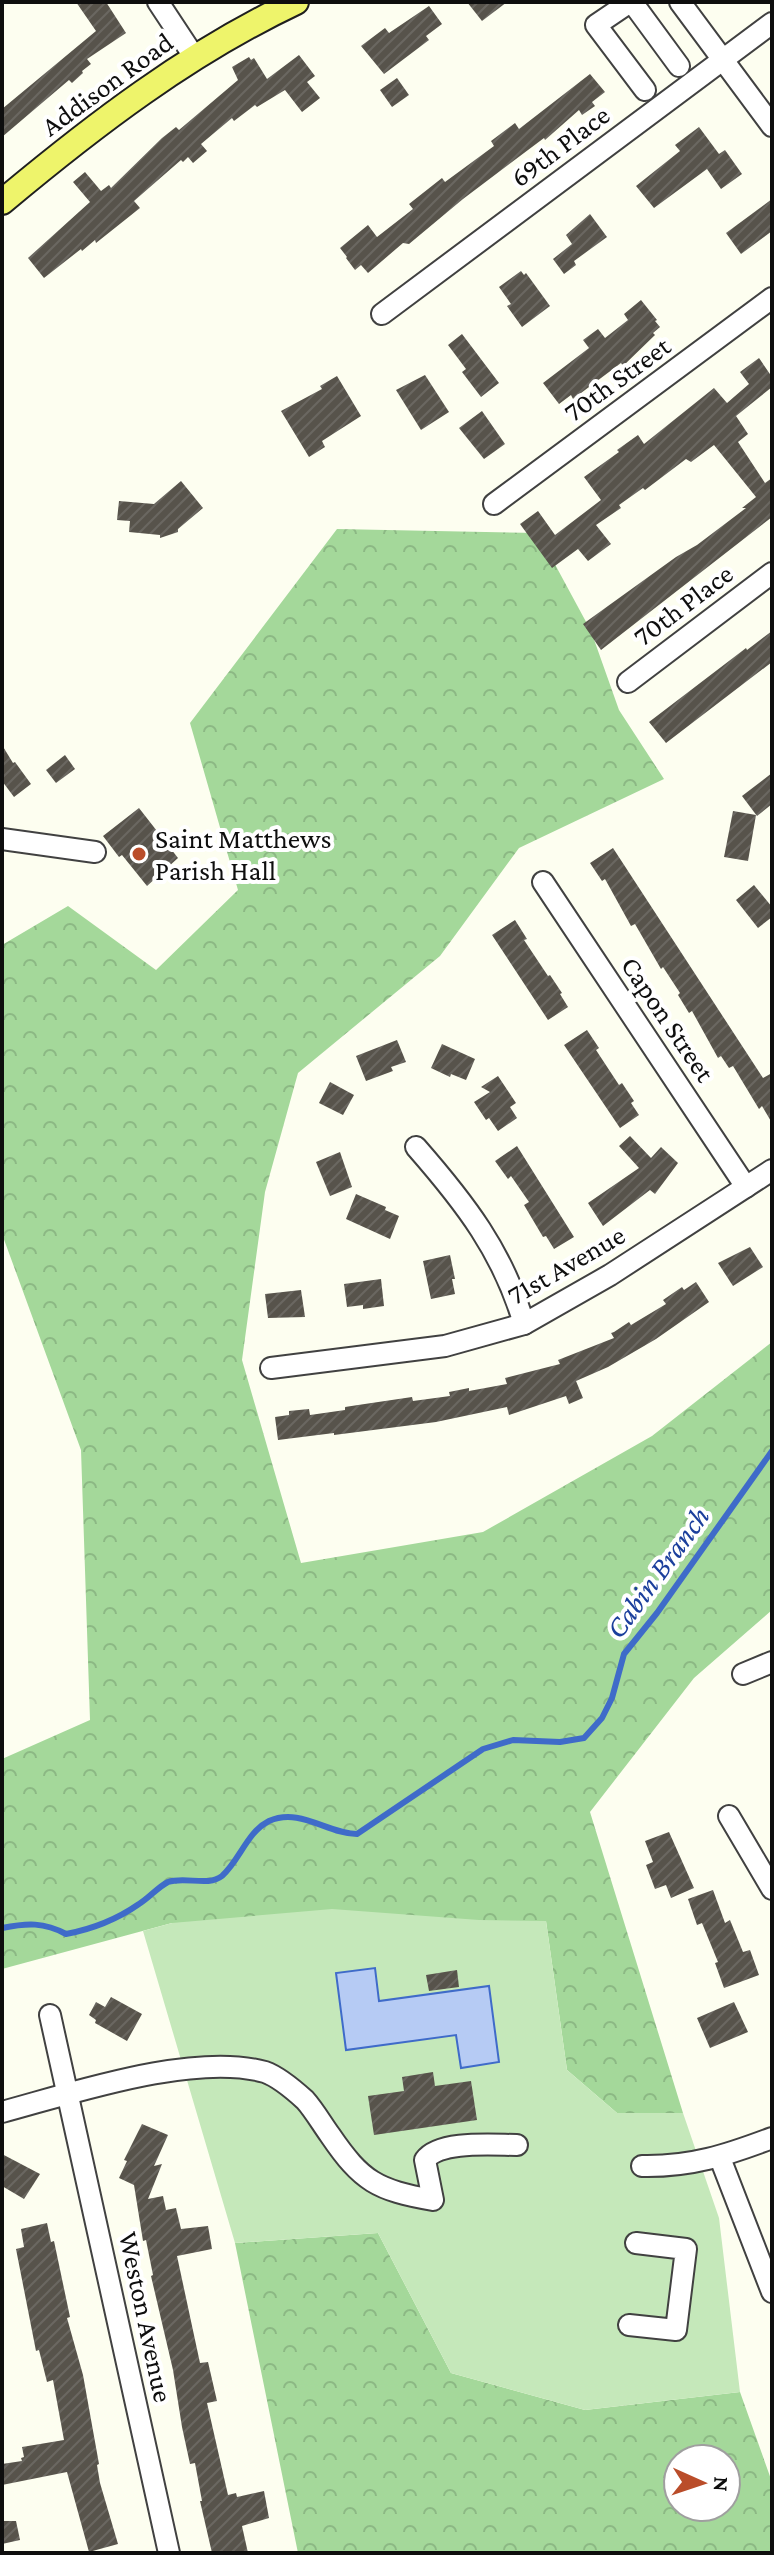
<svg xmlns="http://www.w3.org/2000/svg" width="774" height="2555" font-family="'Crimson Pro',serif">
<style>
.forest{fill:url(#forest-crowns);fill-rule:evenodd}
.park{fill:#c5e8ba}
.water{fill:#b6cbf4;stroke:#3f6bc9;stroke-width:2}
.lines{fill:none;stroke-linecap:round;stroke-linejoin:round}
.stream{stroke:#3f6bc9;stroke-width:6}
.building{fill:url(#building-hatch)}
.minor-casing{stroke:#414141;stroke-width:24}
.major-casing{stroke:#1f1f1f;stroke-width:28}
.minor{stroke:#fff;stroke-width:20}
.major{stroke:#eef46b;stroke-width:24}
.poi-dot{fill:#ba4d2a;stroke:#fff;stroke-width:3}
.labels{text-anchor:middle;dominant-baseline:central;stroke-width:8;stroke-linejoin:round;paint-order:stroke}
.street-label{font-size:28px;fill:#0e0e0e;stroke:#fff}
.poi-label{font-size:28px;fill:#0e0e0e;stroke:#fff;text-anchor:start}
.water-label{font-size:30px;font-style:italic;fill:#1b3f9c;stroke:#fff}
</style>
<defs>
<pattern id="forest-crowns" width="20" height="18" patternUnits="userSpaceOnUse" patternTransform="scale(2)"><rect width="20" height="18" fill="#a4d89a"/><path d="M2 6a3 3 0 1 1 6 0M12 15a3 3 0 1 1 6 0" fill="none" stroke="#8cb884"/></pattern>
<pattern id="building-hatch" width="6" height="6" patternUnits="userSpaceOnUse" patternTransform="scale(2)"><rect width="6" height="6" fill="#57534b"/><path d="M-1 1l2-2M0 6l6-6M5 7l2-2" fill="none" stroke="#6a6761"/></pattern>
</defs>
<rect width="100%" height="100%" fill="#fdfef0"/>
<!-- forest -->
<g class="forest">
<path d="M337,529L538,533L591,631L619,710L664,779L519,848L440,956L298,1073L265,1192L242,1360L301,1563L483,1532L652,1436L772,1342V1610L694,1678L590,1812L683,2113H617L567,2070L546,1921L172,1923L2,1969V1759L90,1720L81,1450L2,1234V945L68,906L156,970L238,890L190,723Z"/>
<path d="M378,2233L451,2373L585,2410L740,2392L772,2482V2553H298L235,2243ZM678,2459H726V2507H678Z"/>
</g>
<!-- park -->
<path class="park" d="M332,1909L479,1920L546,1921L567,2070L617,2113H683L719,2218L740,2392L585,2410L451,2373L378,2233L235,2243L143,1931L172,1923Z"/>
<!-- water -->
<path class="water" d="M375,1968L379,2001L489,1986L499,2062L461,2068L456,2035L346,2050L336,1973Z"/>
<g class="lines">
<!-- stream -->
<path class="stream" d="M2,1928C27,1923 44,1922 66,1934C93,1929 116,1920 139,1904C149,1898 158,1887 168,1882C185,1876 208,1887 222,1876C240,1860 247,1832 269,1821C300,1807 328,1834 357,1834L483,1749L513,1740L560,1742L584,1738L602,1718L612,1698L624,1654L657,1613L772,1451"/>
</g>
<!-- building -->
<g class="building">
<path d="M76,2H106L126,33L87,59L91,64L82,71L83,73L72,83L69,80L2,137V109L96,31Z"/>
<path d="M467,2H507L482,21Z"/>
<path d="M429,6L442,24L426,36L429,40L384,74L361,46L385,28L389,33Z"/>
<path d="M299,55L315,76L307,82L320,98L302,112L285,90L257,107L255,105L234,121L232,118L201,144L207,151L193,163L188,157L183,162L181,160L134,201L140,208L96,243L95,240L82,251L81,249L44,278L28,258L90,202L73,182L85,172L101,191L109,185L111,188L162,138L176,127L179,130L238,80L232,67L249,57L251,60L254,58L267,79Z"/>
<path d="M590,74L605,92L592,102L595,106L582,115L579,110L545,140L544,138L463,199L409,244L403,243L368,273L361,265L355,270L346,258L347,257L340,248L368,225L377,237L413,209L409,204L442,178L445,182L494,146L491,141L515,123L519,129Z"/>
<path d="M397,78L409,95L392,107L380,90Z"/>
<path d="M699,127L719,154L725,150L742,174L721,189L707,169L654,208L636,186L680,151L675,145Z"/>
<path d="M772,199V231L741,254L726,233Z"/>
<path d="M590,214L607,237L574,261L576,265L564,274L553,259L572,244L566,235Z"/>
<path d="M521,271L524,275L526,273L550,306L522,327L507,306L511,304L499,287Z"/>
<path d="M641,300L657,320L655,321L660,327L653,333L655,335L623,366L621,363L573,399L571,395L559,404L543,383L589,348L583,340L598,329L605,338L628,320L624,314Z"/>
<path d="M462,334L499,383L481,397L462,372L466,369L448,345Z"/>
<path d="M759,358L772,377V387L736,416L748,434L738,442L765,483L772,478V517L601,650L583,624L676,557L697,545L746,508H742L756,497L714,445L691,462L686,459L645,490L643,488L619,505L621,508L596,525L611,544L588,561L578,549L552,568L520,524L538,511L555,535L601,500L584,477L619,452L617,450L638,435L644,444L714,388L727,403L749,384L740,372Z"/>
<path d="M425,375L449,412L421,430L396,390Z"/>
<path d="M337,376L361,416L322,441L325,447L309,457L281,411L322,389L320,386Z"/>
<path d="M482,411L505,444L484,459L459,428Z"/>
<path d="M181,481L203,508L178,529V532L160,538V535L129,532L130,521L117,520L119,501L154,504Z"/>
<path d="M772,631V662L666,743L649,722L746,648L747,650Z"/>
<path d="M2,745L13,763L15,762L31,784L14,797L2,781Z"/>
<path d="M65,755L75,769L56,783L46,770Z"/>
<path d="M772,773V804L757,816L742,796Z"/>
<path d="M139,808L178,858L147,886L122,855L119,857L103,836Z"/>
<path d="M733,811L756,815L748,861L724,857Z"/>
<path d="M613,848L763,1078L772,1073V1123L762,1106L759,1109L733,1066L729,1068L721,1056L718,1058L692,1011L689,1013L678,995L680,993L663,967L661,969L635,924L631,926L605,879L602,881L590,863Z"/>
<path d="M754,885L772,907V917L758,928L736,900Z"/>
<path d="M515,920L527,939L524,940L548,976L550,975L562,993L560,994L568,1007L548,1020L492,935Z"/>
<path d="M587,1030L599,1048L596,1050L619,1085L622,1083L634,1101L631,1103L639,1115L620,1128L564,1045Z"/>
<path d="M397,1040L406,1062L391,1067L393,1071L366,1081L356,1056Z"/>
<path d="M442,1044L475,1059L466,1080L451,1074L450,1077L431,1068Z"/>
<path d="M498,1076L516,1103L510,1107L517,1118L498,1131L489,1118L486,1120L474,1102L490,1092L481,1087Z"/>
<path d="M330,1082L354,1095L343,1115L319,1103Z"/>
<path d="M630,1136L651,1158L661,1147L678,1163L655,1194L650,1190L603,1226L588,1203L639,1168L619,1146Z"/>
<path d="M517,1146L574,1237L554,1249L546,1236L543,1237L524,1205L529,1202L511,1176L508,1179L495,1161Z"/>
<path d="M340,1152L352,1187L330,1196L316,1162Z"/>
<path d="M356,1194L386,1207L385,1210L399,1216L390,1239L346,1219Z"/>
<path d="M750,1247L763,1267L733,1286L718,1263Z"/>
<path d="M450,1255L455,1279H452L455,1294L431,1299L423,1261Z"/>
<path d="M381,1279L384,1306L363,1309V1305L347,1307L344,1284Z"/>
<path d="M696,1282L709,1302L656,1339L608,1367L576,1381L583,1398L569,1404L566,1396L509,1415L507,1407L436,1422L334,1435V1433L278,1440L275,1417L289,1415V1411L309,1409L310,1415L345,1410V1407L358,1405L412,1397L413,1401L450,1396L449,1392L469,1388V1391L507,1384L505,1378L560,1364L558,1360L614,1338L611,1333L614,1332L629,1322L631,1325L666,1304L663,1300L682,1287L684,1290Z"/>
<path d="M301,1290L305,1317L268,1318L265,1294Z"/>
<path d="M669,1832L694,1888L671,1898L666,1885L655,1889L646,1865L653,1862L645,1841Z"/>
<path d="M713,1890L725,1923L730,1920L743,1952L750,1950L759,1975L724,1988L715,1963L718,1962L702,1923L697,1925L688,1899Z"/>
<path d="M457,1970L459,1987L429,1991L426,1975Z"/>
<path d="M111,1997L142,2014L127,2041L95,2023L96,2020L89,2015L96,2002L105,2007Z"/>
<path d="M734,2002L748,2032L710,2048L697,2018Z"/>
<path d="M433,2072L435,2086L471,2081L477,2120L374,2135L368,2096L404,2091L402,2077Z"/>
<path d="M142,2124L168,2135L154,2166L162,2164L148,2199L163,2196L166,2210L176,2208L181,2229L208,2226L212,2249L177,2256L200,2363L208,2362L217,2401L207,2403L228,2495L236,2493L237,2497L264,2491L269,2518L242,2526L248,2553H212L200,2501H202L195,2463L190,2464L182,2427L173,2370L151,2276L153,2275L146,2240L143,2241L134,2185L119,2178L127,2161L124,2160Z"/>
<path d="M2,2154L40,2174L24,2199L2,2186Z"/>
<path d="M47,2223L51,2242L54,2241L70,2317L67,2318L83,2375L99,2464L97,2465L100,2483L118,2544L89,2552L67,2472L2,2485V2464L22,2461L21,2458L24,2457L22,2447L64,2440L53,2380L47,2382L39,2350L36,2351L16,2249L24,2247L21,2229Z"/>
<path d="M2,2521H16L20,2540L2,2544Z"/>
</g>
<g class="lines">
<!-- minor casing -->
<g class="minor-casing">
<g id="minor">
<path d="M158,2L195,58"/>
<path d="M630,2L596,25L645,90"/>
<path d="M632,2L679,66"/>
<path d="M680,2L772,126"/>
<path d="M382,314L772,23"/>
<path d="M494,504L772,298"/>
<path d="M628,682L772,573"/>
<path d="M2,839L95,852"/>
<path d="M543,882L746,1187"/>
<path d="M416,1147C465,1203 503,1252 524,1324"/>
<path d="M271,1368L445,1346L524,1324L610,1275L772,1170"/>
<path d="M743,1674L772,1662"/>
<path d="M729,1816L772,1889"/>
<path d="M50,2015L169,2553"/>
<path d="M2,2112C73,2093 194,2052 265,2072C279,2077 294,2090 305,2100C314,2110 322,2124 330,2135C362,2182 377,2190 433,2200L425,2160C439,2140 494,2145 517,2145"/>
<path d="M720,2158L772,2292"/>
<path d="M642,2166C691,2167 727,2155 772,2138"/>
<path d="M629,2325L676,2330L686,2249L636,2243"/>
</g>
</g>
<!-- major casing -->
<g class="major-casing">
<path id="major" d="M2,202C93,126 188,53 296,2"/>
</g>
<!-- minor -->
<use href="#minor" class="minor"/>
<!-- major -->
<use href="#major" class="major"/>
</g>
<!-- markers -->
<circle class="poi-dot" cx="139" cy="854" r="8"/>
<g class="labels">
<!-- street labels -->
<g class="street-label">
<text transform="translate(107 84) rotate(-36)">Addison Road</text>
<text transform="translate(560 146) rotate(-37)">69th Place</text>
<text transform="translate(617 379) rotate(-36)">70th Street</text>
<text transform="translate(683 605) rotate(-37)">70th Place</text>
<text transform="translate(668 1019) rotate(56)">Capon Street</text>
<text transform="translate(566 1265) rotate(-30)">71st Avenue</text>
<text transform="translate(146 2317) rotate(78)">Weston Avenue</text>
</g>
<!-- poi labels -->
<g class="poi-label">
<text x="155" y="838">Saint Matthews<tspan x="155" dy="32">Parish Hall</tspan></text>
</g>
<!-- water labels -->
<g class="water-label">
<text transform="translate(657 1572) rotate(-54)">Cabin Branch</text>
</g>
</g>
<!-- border -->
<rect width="774" height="2555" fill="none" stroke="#0e0e0e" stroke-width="8"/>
<!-- north arrow -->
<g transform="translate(702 2483) rotate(93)"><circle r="38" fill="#ffffff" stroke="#9f9f9f" stroke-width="2"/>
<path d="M0-6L14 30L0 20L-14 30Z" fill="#ba4d2a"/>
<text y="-12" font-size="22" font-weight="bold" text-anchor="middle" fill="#0e0e0e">N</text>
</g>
</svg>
